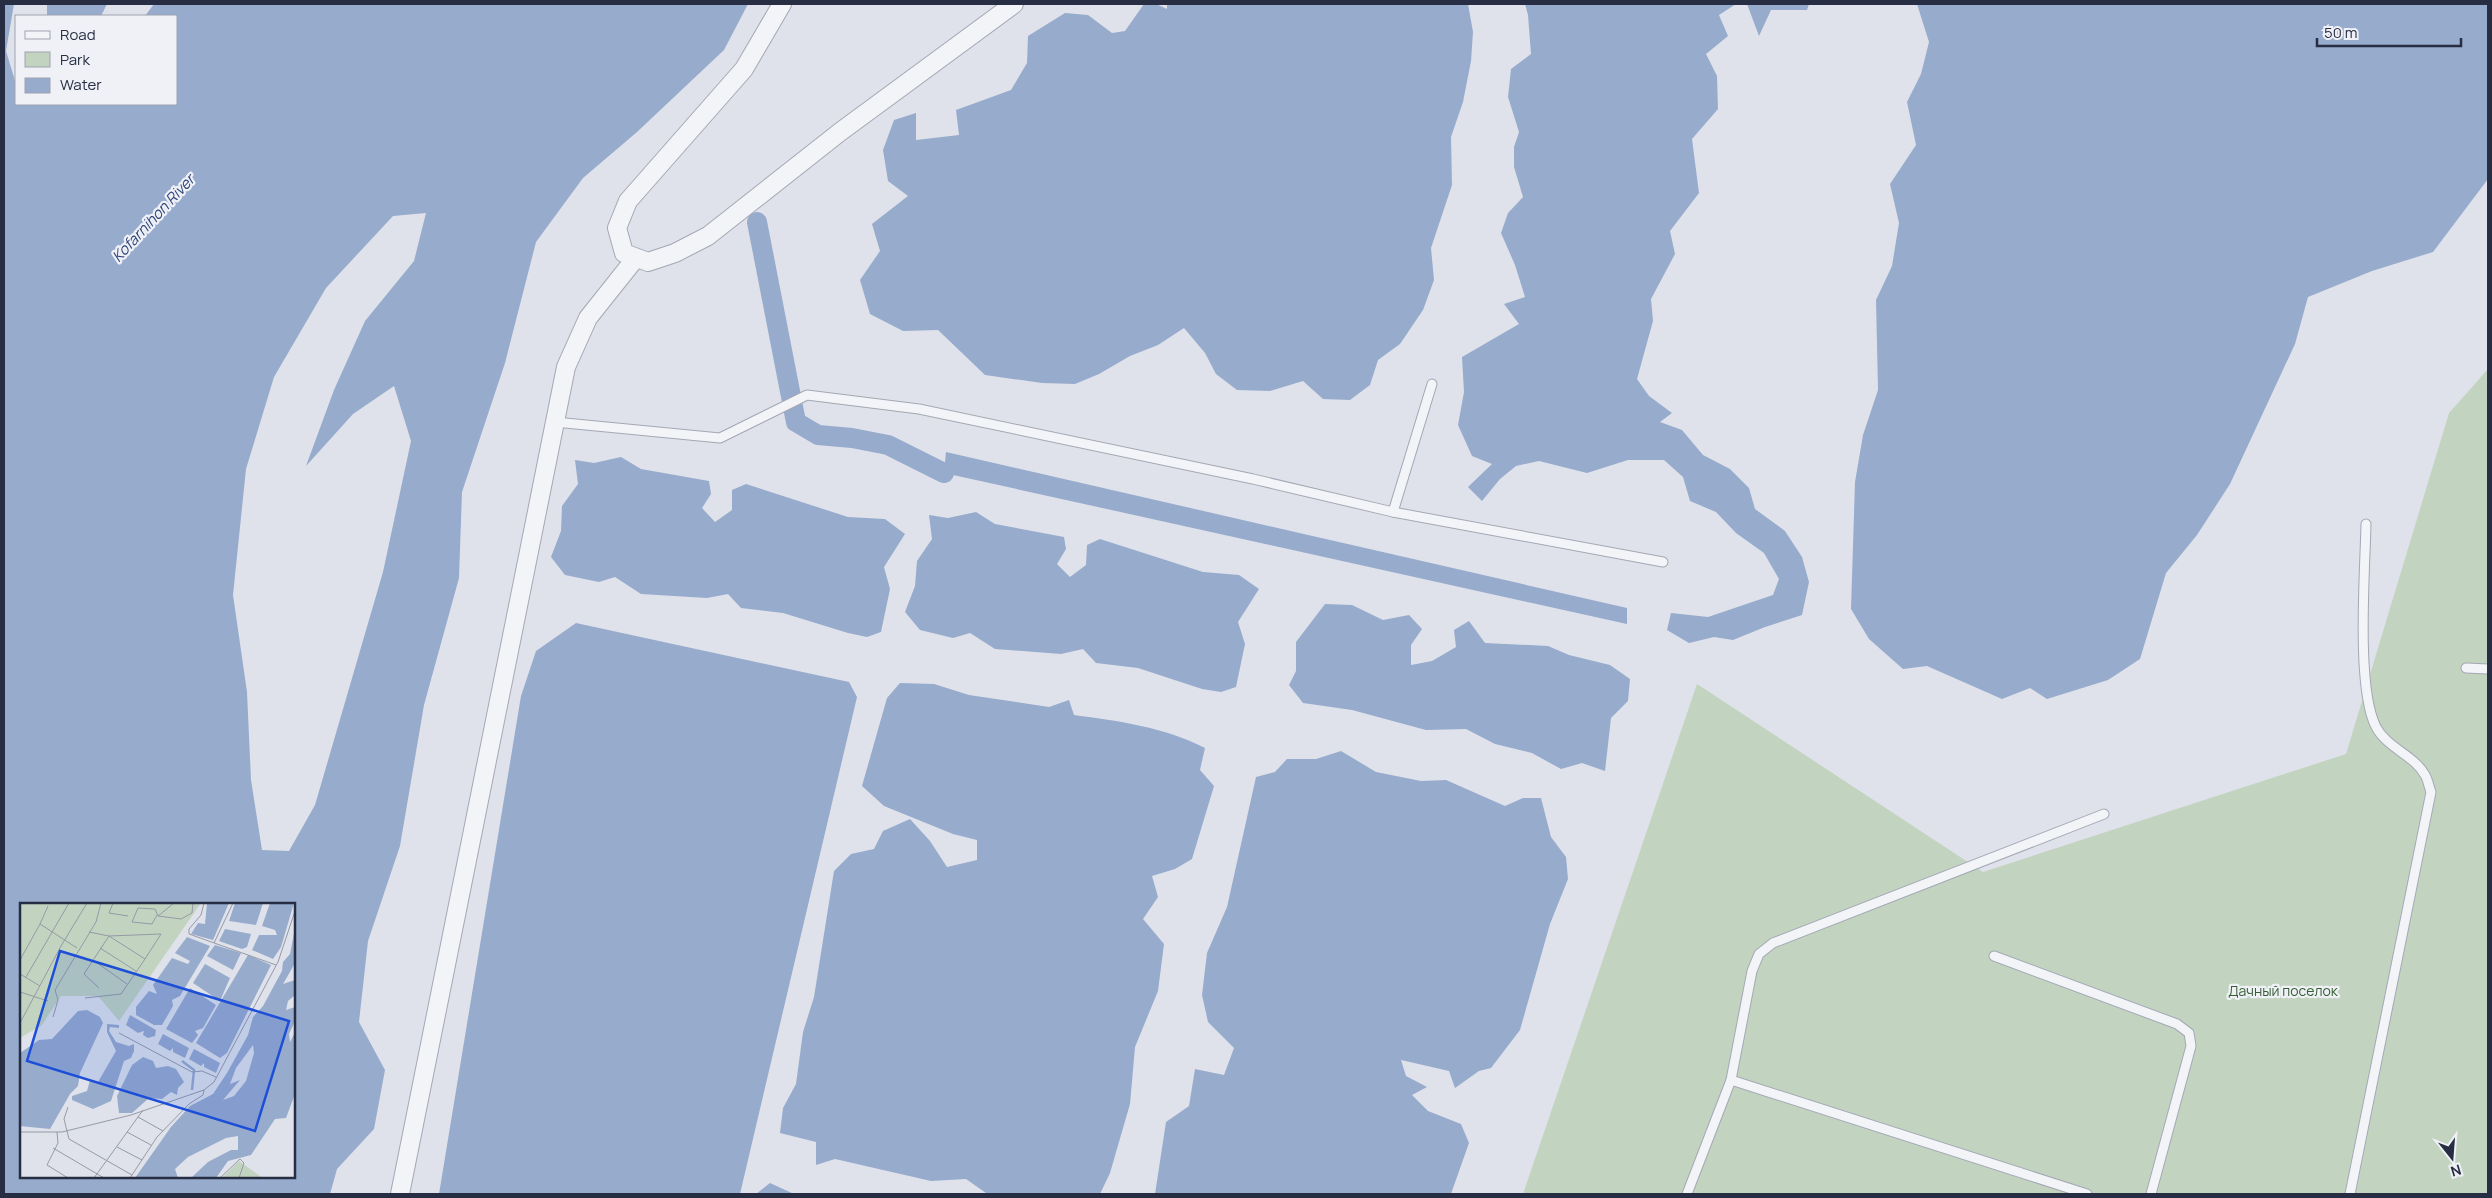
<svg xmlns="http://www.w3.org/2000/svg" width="2492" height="1198" font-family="Manrope,sans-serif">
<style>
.green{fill:#c2d4c0}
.water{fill:#97abcd;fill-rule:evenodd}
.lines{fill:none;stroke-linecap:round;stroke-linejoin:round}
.canal{stroke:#97abcd;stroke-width:20}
.service-casing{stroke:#a4a8b4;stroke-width:11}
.minor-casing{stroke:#a4a8b4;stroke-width:20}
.service{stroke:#f2f4f8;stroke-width:9}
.minor{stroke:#f2f4f8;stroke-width:18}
.labels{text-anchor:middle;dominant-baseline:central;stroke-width:4.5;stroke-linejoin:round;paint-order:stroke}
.park-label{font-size:14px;fill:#365f33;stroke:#eff1f7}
.water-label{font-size:15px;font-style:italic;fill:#2d467a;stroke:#eff1f7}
.inset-river{fill:none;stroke:#97abcd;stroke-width:2.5}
.inset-road{fill:none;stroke:#959aa7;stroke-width:1}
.view{fill:#1d4ed8;fill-opacity:0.15;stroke:#1d4ed8;stroke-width:2.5}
.inset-edge{fill:none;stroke:#272d42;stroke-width:2.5}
</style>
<rect width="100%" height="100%" fill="#dfe2ea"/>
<!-- green -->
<path class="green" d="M2488,369V1194H1523L1697,684L1983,872L2346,754L2449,413Z"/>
<!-- water -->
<g class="water">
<path d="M4,4H14L6,51L16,84V104H176V16H145L154,4H748L724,50L637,132L583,178L536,242L505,363L462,492L459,578L424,705L400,846L368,941L359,1022L385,1070L374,1129L337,1169L330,1194H5ZM426,213L414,261L365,321L334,390L306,466L353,414L394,386L411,441L383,572L315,805L289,851L262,850L251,780L247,692L233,595L246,469L274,377L326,288L393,216ZM21,904H294V1177H21Z"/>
<path d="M47,4H107L101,16H47Z"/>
<path d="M1144,4H1156L1167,9V4H1468L1473,32L1471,61L1463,102L1451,137L1452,185L1431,248L1434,280L1423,310L1400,344L1378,360L1370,385L1350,400L1323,399L1303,381L1270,391L1237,390L1216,374L1205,353L1184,328L1158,345L1130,356L1099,374L1075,384L1042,383L985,375L938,330L903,331L870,314L860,280L880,251L872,224L908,196L888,181L883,150L894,120L916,113V140L959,135L956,110L1011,90L1027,63L1028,36L1065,13L1088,15L1112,33L1125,31Z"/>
<path d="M1525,4H1736L1719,15L1728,36L1706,54L1717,76L1718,109L1692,139L1699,193L1670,231L1675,254L1651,299L1653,321L1637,379L1649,396L1672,413L1660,422L1682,430L1703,455L1730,469L1749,488L1755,509L1785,531L1802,557L1809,582L1802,615L1765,627L1733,640L1714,637L1689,643L1667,630L1671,613L1708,617L1773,595L1779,579L1764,553L1736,533L1716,512L1690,501L1683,477L1664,460H1628L1587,473L1539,461L1516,466L1500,479L1482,501L1468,487L1492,464L1472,456L1458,425L1464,392L1462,357L1519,324L1504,304L1525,297L1515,265L1501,233L1508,213L1523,197L1514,167V147L1519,132L1508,97L1511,69L1531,54L1528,15Z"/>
<path d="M1747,4H1809L1807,10H1771L1759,36Z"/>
<path d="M1917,4H2488V179L2433,252L2372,271L2308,297L2295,344L2230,484L2197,535L2166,573L2140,659L2108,680L2047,699L2030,688L2002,699L1927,666L1903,669L1869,639L1851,609L1855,482L1863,435L1878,390L1876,300L1892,266L1899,223L1890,184L1916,145L1907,102L1921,74L1929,42Z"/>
<path d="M946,452L1627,608V624L944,473Z"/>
<path d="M621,457L641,469L709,481L711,494L702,508L715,522L732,510V490L746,484L848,517L885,519L905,534L884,567L890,589L881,632L867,637L848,633L783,613L741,608L728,594L707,598L641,594L615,577L599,582L565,575L551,557L561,531L562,506L578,484L575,460L594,463Z"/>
<path d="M976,512L995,524L1064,537L1066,549L1057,564L1070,577L1086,565L1087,545L1100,539L1203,572L1239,575L1259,589L1238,622L1245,644L1236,687L1221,692L1202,689L1138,668L1096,663L1083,649L1061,654L995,649L970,633L953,638L920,630L905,612L915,586L917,561L932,539L929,515L948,518Z"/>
<path d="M1325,604L1352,605L1383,620L1409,615L1422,629L1411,645V665L1432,661L1456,647L1454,630L1469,621L1485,643L1548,646L1569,655L1610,665L1630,679L1628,701L1611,718L1605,771L1582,763L1561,769L1532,753L1495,744L1466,729L1426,730L1352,710L1303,703L1289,685L1296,671V642Z"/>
<path d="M576,623L849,682L857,697L740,1194H439L521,696L536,651Z"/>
<path d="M900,683L934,684L969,695L1049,707L1069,700L1074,715C1119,721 1164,727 1205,748L1200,770L1214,786L1192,859L1175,869L1152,876L1158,897L1143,919L1164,944L1158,991L1135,1047L1130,1104L1110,1173L1100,1194L986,1193L966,1179L931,1181L835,1159L816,1165V1142L780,1133L783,1108L796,1084L803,1032L814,997L834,871L851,854L874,849L883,831L910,819L930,841L947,867L977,860V840L953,834L884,806L862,786L887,698Z"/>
<path d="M1341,751L1376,772L1421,781L1446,780L1505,806L1523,798H1541L1551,837L1566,857L1568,879L1550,924L1520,1030L1491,1068L1479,1071L1455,1088L1449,1071L1401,1060L1406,1076L1427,1087L1412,1095L1428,1111L1461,1124L1469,1143L1452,1191L1451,1194H1155L1166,1122L1189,1106L1195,1069L1224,1075L1234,1048L1208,1022L1202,995L1207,953L1227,907L1256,777L1275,772L1287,759H1316Z"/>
<path d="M770,1183L794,1194H756Z"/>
</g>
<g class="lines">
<!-- canal -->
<path class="canal" d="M757,222L796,422L818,435L852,438L888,445L944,473"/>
<!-- service casing -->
<g class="service-casing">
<g id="service">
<path d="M555,422L720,438L807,395L919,409L1253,479L1393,512L1663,562"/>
<path d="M1393,512L1432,384"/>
<path d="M2466,668L2488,669"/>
<path d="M1994,956L2177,1024L2189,1033L2191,1046L2151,1194"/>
<path d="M1731,1080L2087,1194"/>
<path d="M1687,1194L1731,1080L1752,971L1759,954L1773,943L2104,814"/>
<path d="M2350,1194L2431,792C2429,787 2428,780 2425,775C2414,755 2387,748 2376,727C2356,688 2365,572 2366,524"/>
</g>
</g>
<!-- minor casing -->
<g class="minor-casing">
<g id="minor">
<path d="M782,4L744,69L628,201L617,228L624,253L648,262L675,253L708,236L840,132L1014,4"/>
<path d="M400,1194L566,367L588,318L635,259"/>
</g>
</g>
<!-- service -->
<use href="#service" class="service"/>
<!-- minor -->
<use href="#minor" class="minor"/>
</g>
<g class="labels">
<!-- park labels -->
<g class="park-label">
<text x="2283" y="990">Дачный поселок</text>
</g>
<!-- water labels -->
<g class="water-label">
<text transform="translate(153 218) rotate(-47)">Kofarnihon River</text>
</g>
</g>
<!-- overview -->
<g transform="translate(20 903)">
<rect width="275" height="275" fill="#dfe2ea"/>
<path d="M0,0H181L99,118L78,93H41L22,122L0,135ZM219,258L243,275H202Z" fill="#c2d4c0"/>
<path d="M187,0H209L193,37L171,31L178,20L185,21ZM215,0H243L236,22L209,18ZM250,0H274L261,44L253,56L232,47L239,32H257L255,27L242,23ZM275,25V60L263,81L275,77V92L268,98L266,107L275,104V118L269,131L270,139L275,129V191L266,215L255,216L231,252L208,258L196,275H171L188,259L211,247H218V233L206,235L168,254L155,266L158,275H115L151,224L170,203L193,191L207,170L228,132L233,114L243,103L262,68L263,59L270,51ZM233,142L234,150L226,178L214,193L203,197L220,177L210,181L216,165ZM205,26L231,31L227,44L222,46L199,38ZM167,34L190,43L160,93L152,97L153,103L142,122H134L116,112V104L129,88L137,91L133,82L152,55L168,61L170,58L155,50ZM195,42L221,50L213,67L187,53ZM228,52L251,62L207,150L200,155L176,140ZM185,61L210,75L200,98L173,80ZM170,85L196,102L183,125L175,128L178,132L172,140L146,126ZM67,107L80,114L83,120L60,170L58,183L50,191L30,226L0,223V150L19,137L32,136L58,108ZM110,112L136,127L135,133L128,135L123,132L124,128L118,130L106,122ZM87,121L99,122V125L90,124L89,128L96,139L109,143L114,141V148L111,155L104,158L91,198L73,206L52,197V193L67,188L70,177L78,179L96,148L87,129ZM143,131L169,145L165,155L153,149V145L150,148L138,141ZM174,146L200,160L196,170L184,164V160L181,163L169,156ZM123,154L133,158L136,165L148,163L156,166L164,179L158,185L157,192L151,189L142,196L129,195L112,210H99L97,193L112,162Z" fill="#97abcd" fill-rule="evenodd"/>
<path class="inset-river" d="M162,158L174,167L172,187"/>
<path class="inset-road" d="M93,0L89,10L108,13M184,0L181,12L169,26V31L256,62M137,12L132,21L112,19L118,5L135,6L138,13L161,16L172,10L173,0M138,13L154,0M20,21L28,3M194,40L213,0M80,45L116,68M0,57L20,21L57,45M73,57L107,81M0,71L20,83M6,74L49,0M79,85L64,71L89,33L141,31L125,56M0,89L28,98M65,95L101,91L125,56L89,33L69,29M33,114L38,97L35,87L76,19L81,0M0,120L41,43L67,0M99,130L172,169L182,168L196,174M184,187L194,179L258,59L275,8M48,204L44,216L49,236L112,272M118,214L143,228M0,229H42L111,212L184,187L183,192L169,201L137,234L110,275M37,229L38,240L27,262L48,275M107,229L131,242M97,244L122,257M33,245L84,275M74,275L123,207M200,275L220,256L224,260L219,275"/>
<path class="view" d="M40,48L269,118L235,228L7,158Z"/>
<rect width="275" height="275" class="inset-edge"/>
</g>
<!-- border -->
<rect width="2492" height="1198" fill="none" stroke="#272d42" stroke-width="10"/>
<!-- legend -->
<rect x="15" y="15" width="162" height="90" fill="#eff1f7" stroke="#9fa3af"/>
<rect x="25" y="31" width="25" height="8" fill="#f2f4f8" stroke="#9fa3af"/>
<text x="60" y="40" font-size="15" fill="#272d42">Road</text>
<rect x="25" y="52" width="25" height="15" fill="#c2d4c0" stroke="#9fa3af"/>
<text x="60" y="65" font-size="15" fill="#272d42">Park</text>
<rect x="25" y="78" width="25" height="15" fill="#97abcd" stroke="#9fa3af"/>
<text x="60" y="90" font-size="15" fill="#272d42">Water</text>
<!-- north arrow -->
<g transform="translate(2452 1158) rotate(163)" stroke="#eff1f7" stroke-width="4" paint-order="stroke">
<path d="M0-4L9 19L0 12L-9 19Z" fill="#272d42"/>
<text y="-8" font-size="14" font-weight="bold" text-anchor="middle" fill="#272d42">N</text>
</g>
<!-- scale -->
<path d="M2317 38v8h144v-8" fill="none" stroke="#272d42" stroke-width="2.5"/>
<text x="2324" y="38" font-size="15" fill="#272d42" stroke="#eff1f7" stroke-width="4" paint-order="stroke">50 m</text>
</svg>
